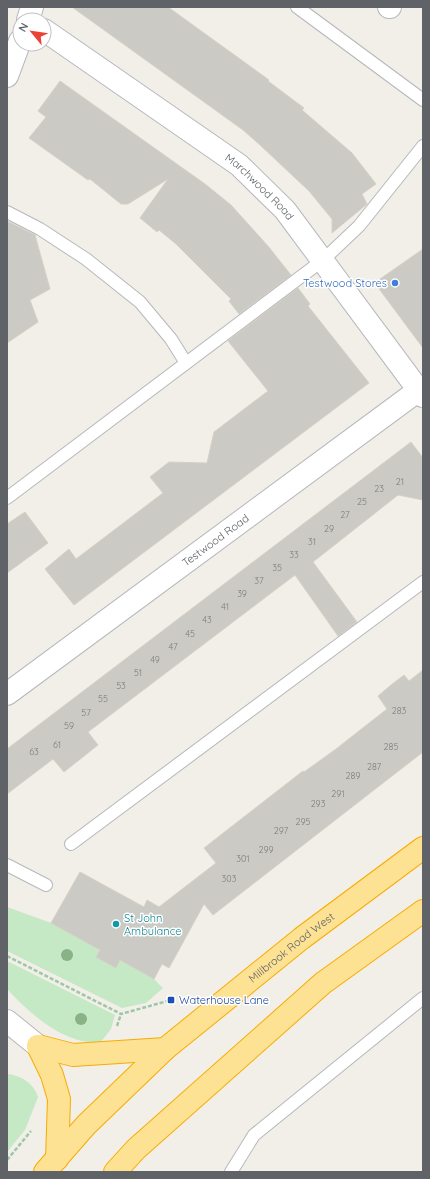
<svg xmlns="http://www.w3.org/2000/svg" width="430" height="1179" font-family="Quicksand,sans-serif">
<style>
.green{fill:#c5e8c5}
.building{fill:#cccac5;stroke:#d6d1c6}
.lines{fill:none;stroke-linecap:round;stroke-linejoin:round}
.lane-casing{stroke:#b5b8bc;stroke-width:14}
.street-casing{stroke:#b5b8bc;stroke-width:24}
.highway-casing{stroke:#f9ab00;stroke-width:24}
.path{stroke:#9cc7a9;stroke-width:2.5;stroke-dasharray:4 2;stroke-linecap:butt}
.lane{stroke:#fff;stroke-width:12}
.street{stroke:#fff;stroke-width:22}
.highway{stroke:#fde293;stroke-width:22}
.tree{fill:#89b387}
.shop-dot{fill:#3f7fe0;stroke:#fff;stroke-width:1.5}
.culture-dot{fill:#0f9aa8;stroke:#fff;stroke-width:1.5}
.transit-dot{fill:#1a4fb4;stroke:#fff;stroke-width:1.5}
.labels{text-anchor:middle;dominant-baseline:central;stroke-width:3;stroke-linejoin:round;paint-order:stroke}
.number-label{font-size:9px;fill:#7a7d7f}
.street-label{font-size:11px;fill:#5f6368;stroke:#fff}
.shop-label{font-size:11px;fill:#366cbe;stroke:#fff;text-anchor:end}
.culture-label{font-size:11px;fill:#0d838f;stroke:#fff;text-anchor:start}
.transit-label{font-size:11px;fill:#164399;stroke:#fff;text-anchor:start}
</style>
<rect width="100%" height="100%" fill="#f1efe8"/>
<!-- green -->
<g class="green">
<path d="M7,907L51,923L100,950L96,956L116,968L120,960L154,979L163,988L146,1003L122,1008L7,951Z"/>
<path d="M7,961L115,1015L111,1029L100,1043C92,1042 83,1042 75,1039C48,1030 26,1009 7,989Z"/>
<path d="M7,1074C21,1075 34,1084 38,1097L25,1130L7,1152Z"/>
</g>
<!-- building -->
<g class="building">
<path d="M72,7H168L269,80L268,81L304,108L302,110L352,153L376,184L362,194L367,204L332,233V219L309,191L260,145L243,130Z"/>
<path d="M60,81L205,184L231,205L268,246L291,275L239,314L229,301L231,299L176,244L159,230L157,232L140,218L168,179L128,204H121L90,179L88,180L29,138L46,117L38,111Z"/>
<path d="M7,221L35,235L50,289L30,300L38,322L7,343Z"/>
<path d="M423,249V348L377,286L382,282L380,279Z"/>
<path d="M298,288L310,304L308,306L369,383L74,605L45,569L69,549L76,559L163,493L150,477L169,462L207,463L214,432L268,391L228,341Z"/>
<path d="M411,442L423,458V500L398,495L313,562L357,622L338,636L295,575L88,732L98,745L64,772L53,759L7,794V749Z"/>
<path d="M25,512L48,543L7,573V524Z"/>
<path d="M423,670V752L213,915L204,904L169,968L162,964L154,979L120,960L116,968L96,957L100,950L51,923L80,872L144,907L147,900L159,907L216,863L204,848L303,771L304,772L336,749L387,709L378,696L391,685L404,675L409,681Z"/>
</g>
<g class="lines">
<!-- lane casing -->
<g class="lane-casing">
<g id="lane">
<path d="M297,7L423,100"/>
<path d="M7,212L40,229L86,259L140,302L171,339L186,363"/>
<path d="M7,498L323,260L359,226L423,146"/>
<path d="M71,844L423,582"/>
<path d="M7,865L46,885"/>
<path d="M231,1172L254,1135L423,998"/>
</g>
</g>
<!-- street casing -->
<g class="street-casing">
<g id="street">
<path d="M389,7H390"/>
<path d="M28,20L32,7"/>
<path id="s1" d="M44,30L239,165L285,210L423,396"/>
<path d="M7,76L20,41"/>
<path id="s2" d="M7,694L423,387"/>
<path d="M7,1021L38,1046"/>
</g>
</g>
<!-- highway casing -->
<g class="highway-casing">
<g id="highway">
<path d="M38,1046L73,1055L165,1049"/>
<path d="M38,1046L52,1075L59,1099L57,1159"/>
<path id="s3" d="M45,1172L86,1125L165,1049L302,938L423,848"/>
<path d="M115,1172L136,1149L323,983L423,911"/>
</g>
</g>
<!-- path -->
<g class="path">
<path d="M7,956L121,1014L171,1000"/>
<path d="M117,1026L121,1014"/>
<path d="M7,1160L31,1131"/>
</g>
<!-- lane -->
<use href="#lane" class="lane"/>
<!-- street -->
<use href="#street" class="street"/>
<!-- highway -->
<use href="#highway" class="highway"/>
</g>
<!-- trees -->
<g class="tree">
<circle cx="67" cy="955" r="6"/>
<circle cx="81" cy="1019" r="6"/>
</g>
<!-- markers -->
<circle class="shop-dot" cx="395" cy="283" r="4"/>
<circle class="culture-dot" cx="116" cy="924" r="4"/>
<rect class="transit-dot" x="167" y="996" width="8" height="8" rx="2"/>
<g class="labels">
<!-- number labels -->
<g class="number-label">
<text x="400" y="481">21</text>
<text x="379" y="488">23</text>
<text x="362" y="501">25</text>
<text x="345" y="514">27</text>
<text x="329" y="528">29</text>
<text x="312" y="541">31</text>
<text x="294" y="554">33</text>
<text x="277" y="567">35</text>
<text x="259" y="580">37</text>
<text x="242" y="593">39</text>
<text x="225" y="606">41</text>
<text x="207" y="619">43</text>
<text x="190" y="633">45</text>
<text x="173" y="646">47</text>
<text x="155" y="659">49</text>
<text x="138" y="672">51</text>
<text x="121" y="685">53</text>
<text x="103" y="698">55</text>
<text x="399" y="710">283</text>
<text x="86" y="712">57</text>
<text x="69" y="725">59</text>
<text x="57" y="744">61</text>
<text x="391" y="746">285</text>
<text x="34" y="751">63</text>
<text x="374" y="766">287</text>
<text x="353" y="775">289</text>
<text x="338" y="793">291</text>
<text x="318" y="803">293</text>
<text x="303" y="821">295</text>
<text x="281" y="830">297</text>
<text x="266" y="849">299</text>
<text x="243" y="858">301</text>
<text x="229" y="878">303</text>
</g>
<!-- street labels -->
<g class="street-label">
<text stroke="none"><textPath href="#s1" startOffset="267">Marchwood Road</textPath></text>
<text stroke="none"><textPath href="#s2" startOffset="259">Testwood Road</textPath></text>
<text stroke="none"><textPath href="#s3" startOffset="334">Millbrook Road West</textPath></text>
</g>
<!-- shop labels -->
<g class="shop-label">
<text x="387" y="283">Testwood Stores</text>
</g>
<!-- culture labels -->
<g class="culture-label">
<text x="124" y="918">St John<tspan x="124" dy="13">Ambulance</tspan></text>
</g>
<!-- transit labels -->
<g class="transit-label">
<text x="179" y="1000">Waterhouse Lane</text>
</g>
</g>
<!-- border -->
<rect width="430" height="1179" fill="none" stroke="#5f6368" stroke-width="16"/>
<!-- north arrow -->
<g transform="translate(32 32) rotate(299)"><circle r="19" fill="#ffffff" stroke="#bfc1c3"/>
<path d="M0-3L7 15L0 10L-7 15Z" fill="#ea4335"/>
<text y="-6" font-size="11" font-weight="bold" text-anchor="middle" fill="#5f6368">N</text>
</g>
</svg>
